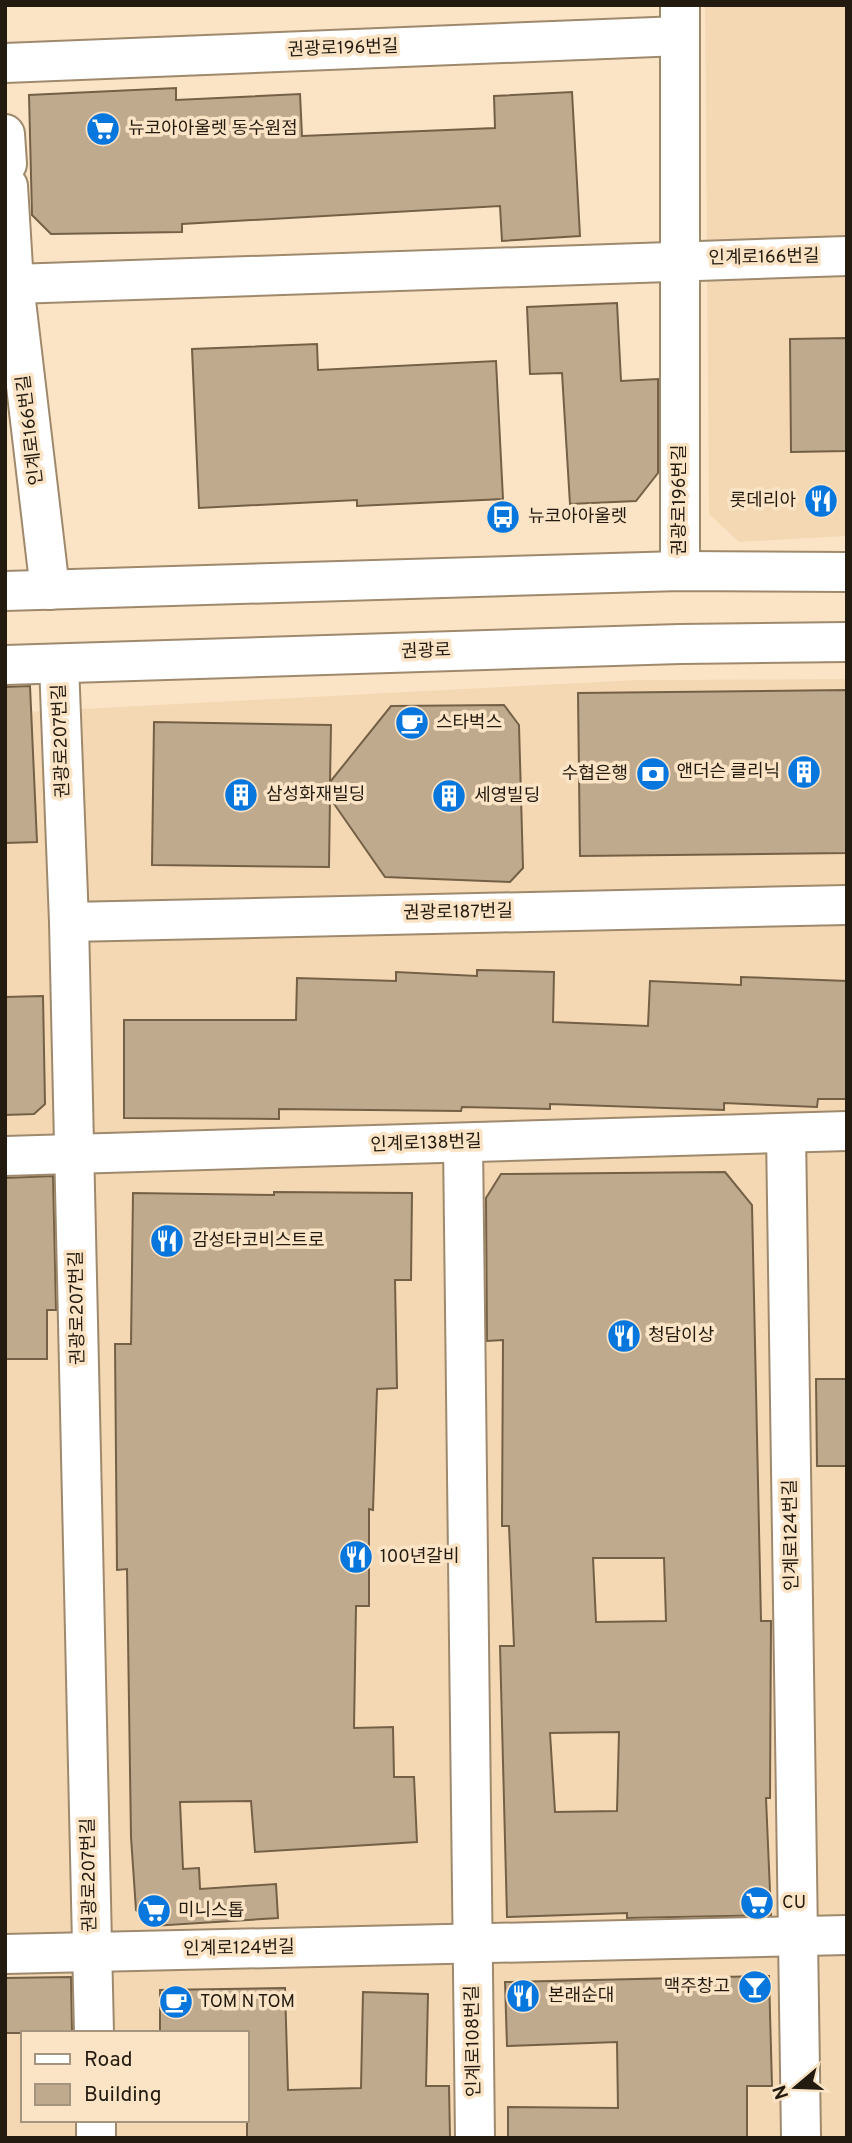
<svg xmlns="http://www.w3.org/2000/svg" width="852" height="2143" font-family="Overpass,'Noto Sans KR',sans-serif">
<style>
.built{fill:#f4d8b4;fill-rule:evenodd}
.building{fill:#c0aa8e;stroke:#746046;stroke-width:2;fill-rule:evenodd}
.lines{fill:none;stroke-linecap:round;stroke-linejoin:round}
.street-casing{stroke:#9e896d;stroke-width:42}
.secondary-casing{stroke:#9e896d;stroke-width:42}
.street{stroke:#fff;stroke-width:38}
.secondary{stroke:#fff;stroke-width:38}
.labels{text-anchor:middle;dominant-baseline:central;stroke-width:7;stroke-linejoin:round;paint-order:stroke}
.street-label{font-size:18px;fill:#231b10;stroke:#fbe4c6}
.poi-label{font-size:18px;fill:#231b10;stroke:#fbe4c6;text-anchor:start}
</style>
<rect width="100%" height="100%" fill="#fbe4c6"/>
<!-- built -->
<g class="built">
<path d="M705,5H847V536L739,542L709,514Z"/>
<path d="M847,679V2138H5V713L636,680ZM23,2033H247V2120H23Z"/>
</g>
<!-- building -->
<g class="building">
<path d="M176,88V100L300,94L302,136L495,128L494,96L572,92L580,236L502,241L500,206L182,224V232L51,234L32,215L29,95Z"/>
<path d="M617,303L621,381L658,379V473L636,501L570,504L562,373L530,374L527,307Z"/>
<path d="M847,338V451L791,452L790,339Z"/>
<path d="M317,344L318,370L496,361L503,499L357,506V500L199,508L192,349Z"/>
<path d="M30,686L37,842L5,843V687Z"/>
<path d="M847,690V853L580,856L578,693Z"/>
<path d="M504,705L519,725L523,868L510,882L385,877L330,798L329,867L152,865L154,722L331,725L330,782L391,706Z"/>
<path d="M477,970L554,972L553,1022L648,1026L650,981L741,985V977L847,981V1099H818L817,1107L724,1103V1110L550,1104V1109L462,1107L461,1111L279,1109V1119L124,1118V1020H296L297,978L396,981V972L477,976Z"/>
<path d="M43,996L45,1104L34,1114L5,1115V997Z"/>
<path d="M725,1172L752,1205L761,1621H771L770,1798H766L771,1915L627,1918V1913L507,1917L500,1646H514L509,1526H502L503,1340L487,1341L486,1198L501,1174ZM593,1558H664L666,1621L596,1622ZM619,1732L617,1811L555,1812L550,1733Z"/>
<path d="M53,1176L56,1310H47V1359H5V1178Z"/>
<path d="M274,1192L412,1193L411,1280H395L397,1388L377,1389L373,1510L369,1509V1606H356L354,1728L393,1727L394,1777H414L417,1842L255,1852L251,1801L180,1802L183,1869L199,1868L200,1889L276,1884L278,1918L152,1926L136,1910L131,1837L127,1569L117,1570L115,1344H131L133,1193L274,1195Z"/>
<path d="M816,1379H847V1466H817Z"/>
<path d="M769,1976L772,2086H747V2138H508V2107L618,2108L617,2042L507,2046L505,1982Z"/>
<path d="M71,1977L72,2033H5V1978Z"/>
<path d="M285,1988L288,2090L361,2088L363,1992L428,1994L426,2086H449L450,2138H247V2033H160V1990Z"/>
</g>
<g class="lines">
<!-- street casing -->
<g class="street-casing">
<g id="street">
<path d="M5,63L680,36"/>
<path d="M5,134L7,164"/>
<path d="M8,186L14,284L50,590"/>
<path d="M14,284L847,256"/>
<path d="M680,571V5"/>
<path d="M59,664L69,922L94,2033"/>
<path d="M69,922L847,905"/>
<path d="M786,1133L801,2138"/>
<path d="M463,1143L475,2138"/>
<path d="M5,1156L847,1131"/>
<path d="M5,1954L847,1935"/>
<path d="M96,2120V2138"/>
</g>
</g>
<!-- secondary casing -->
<g class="secondary-casing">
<g id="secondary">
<path d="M5,591L680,571L847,572"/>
<path d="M5,665L680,644L847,642"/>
</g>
</g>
<!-- street -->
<use href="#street" class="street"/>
<!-- secondary -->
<use href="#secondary" class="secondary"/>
</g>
<!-- icons -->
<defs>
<g id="supermarket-disc" transform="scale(1.75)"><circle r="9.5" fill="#0776dd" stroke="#fbe4c6"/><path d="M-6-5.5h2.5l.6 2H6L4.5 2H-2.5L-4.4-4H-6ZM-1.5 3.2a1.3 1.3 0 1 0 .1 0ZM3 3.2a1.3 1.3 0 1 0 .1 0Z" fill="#fff"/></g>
<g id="restaurant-disc" transform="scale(1.75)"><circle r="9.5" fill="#0776dd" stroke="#fbe4c6"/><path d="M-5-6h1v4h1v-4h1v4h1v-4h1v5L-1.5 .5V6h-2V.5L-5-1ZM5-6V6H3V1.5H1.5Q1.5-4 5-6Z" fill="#fff"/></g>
<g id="bus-disc" transform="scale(1.75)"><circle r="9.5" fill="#0776dd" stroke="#fbe4c6"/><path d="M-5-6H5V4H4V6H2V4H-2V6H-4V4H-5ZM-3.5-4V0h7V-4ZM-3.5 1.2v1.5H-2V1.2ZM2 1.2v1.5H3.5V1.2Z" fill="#fff"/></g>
<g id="cafe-disc" transform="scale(1.75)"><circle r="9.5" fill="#0776dd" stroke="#fbe4c6"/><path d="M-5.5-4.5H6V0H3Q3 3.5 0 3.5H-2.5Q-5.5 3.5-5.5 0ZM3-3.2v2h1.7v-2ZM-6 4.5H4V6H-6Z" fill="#fff"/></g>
<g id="building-disc" transform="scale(1.75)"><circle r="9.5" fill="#0776dd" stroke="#fbe4c6"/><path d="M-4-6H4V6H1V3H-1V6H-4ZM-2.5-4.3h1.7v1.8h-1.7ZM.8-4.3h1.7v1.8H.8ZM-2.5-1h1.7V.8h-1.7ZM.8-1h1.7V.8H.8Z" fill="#fff"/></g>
<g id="bank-disc" transform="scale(1.75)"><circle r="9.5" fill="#0776dd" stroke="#fbe4c6"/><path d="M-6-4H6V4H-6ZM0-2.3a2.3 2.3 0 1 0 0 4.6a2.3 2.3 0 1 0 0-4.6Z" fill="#fff"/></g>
<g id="bar-disc" transform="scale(1.75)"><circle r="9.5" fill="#0776dd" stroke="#fbe4c6"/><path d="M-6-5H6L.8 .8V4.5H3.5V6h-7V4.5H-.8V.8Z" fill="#fff"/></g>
</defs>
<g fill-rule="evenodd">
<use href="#supermarket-disc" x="103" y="129"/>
<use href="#restaurant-disc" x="821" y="501"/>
<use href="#bus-disc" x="503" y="517"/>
<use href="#cafe-disc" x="412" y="723"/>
<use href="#building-disc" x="804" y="772"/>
<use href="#bank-disc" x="653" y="774"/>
<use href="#building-disc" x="241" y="795"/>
<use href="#building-disc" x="449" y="796"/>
<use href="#restaurant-disc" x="167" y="1241"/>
<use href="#restaurant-disc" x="624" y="1336"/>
<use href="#restaurant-disc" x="356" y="1557"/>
<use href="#supermarket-disc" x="757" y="1903"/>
<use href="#supermarket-disc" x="154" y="1911"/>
<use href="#bar-disc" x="755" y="1987"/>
<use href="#restaurant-disc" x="523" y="1996"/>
<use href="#cafe-disc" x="176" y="2002"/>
</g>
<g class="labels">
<!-- street labels -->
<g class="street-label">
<text transform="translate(343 49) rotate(-2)">권광로196번길</text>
<text transform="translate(764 258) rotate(-1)">인계로166번길</text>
<text transform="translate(31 430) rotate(-97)">인계로166번길</text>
<text transform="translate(680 500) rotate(-90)">권광로196번길</text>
<text transform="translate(426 652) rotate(-2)">권광로</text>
<text transform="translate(62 741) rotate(-92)">권광로207번길</text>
<text transform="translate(458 913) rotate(-1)">권광로187번길</text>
<text transform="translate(426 1144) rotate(-2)">인계로138번길</text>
<text transform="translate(78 1308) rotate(-91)">권광로207번길</text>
<text transform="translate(792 1535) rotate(-91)">인계로124번길</text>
<text transform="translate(90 1875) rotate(-91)">권광로207번길</text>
<text transform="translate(239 1949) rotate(-1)">인계로124번길</text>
<text transform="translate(474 2041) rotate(-91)">인계로108번길</text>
</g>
<!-- poi labels -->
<g class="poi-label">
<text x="128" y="129">뉴코아아울렛 동수원점</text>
<text x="796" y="501" text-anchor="end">롯데리아</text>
<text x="528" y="517">뉴코아아울렛</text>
<text x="436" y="723">스타벅스</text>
<text x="780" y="772" text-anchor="end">앤더슨 클리닉</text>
<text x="628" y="774" text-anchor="end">수협은행</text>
<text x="266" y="795">삼성화재빌딩</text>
<text x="474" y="796">세영빌딩</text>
<text x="192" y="1241">감성타코비스트로</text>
<text x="648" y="1336">청담이상</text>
<text x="380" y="1557">100년갈비</text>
<text x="782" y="1903">CU</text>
<text x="178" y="1911">미니스톱</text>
<text x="730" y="1987" text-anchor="end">맥주창고</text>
<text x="548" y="1996">본래순대</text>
<text x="200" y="2002">TOM N TOM</text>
</g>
</g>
<!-- border -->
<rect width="852" height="2143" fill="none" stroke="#231b10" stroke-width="14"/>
<!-- legend -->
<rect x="21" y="2031" width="228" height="91" fill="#fbe4c6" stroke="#a5947d" stroke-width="2"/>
<rect x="35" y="2054" width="35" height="10" fill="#ffffff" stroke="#a5947d" stroke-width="2"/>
<text x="84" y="2066" font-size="21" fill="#231b10">Road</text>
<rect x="35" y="2084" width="35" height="21" fill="#c0aa8e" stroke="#a5947d" stroke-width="2"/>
<text x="84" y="2101" font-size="21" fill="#231b10">Building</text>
<!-- north arrow -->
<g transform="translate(796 2087) rotate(251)" stroke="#fbe4c6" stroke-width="5" paint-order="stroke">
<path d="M0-5L12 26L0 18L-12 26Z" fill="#231b10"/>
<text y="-10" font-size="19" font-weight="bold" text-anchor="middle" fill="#231b10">N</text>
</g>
</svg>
